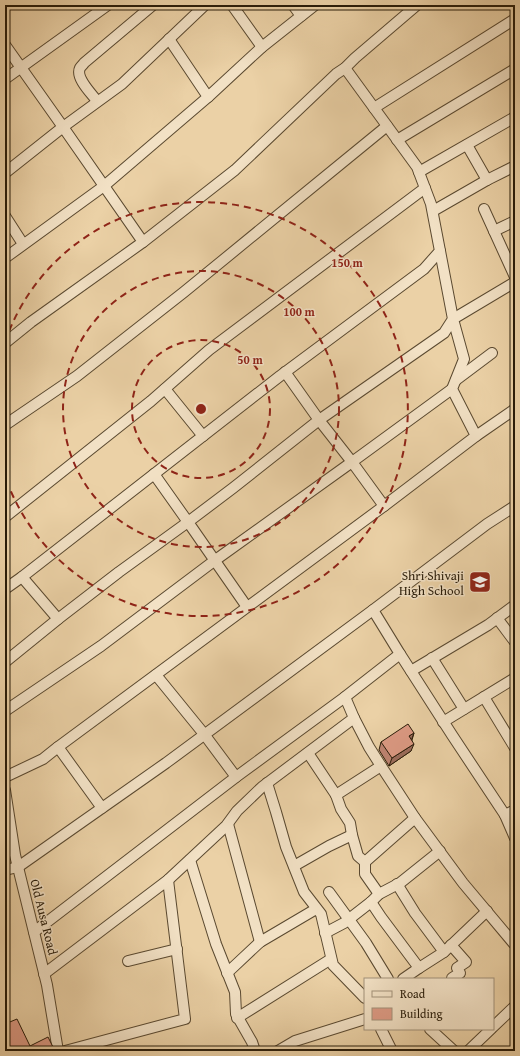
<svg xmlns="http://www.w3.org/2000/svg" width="520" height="1056" font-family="'Gentium Book Plus',serif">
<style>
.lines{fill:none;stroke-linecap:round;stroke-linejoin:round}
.street-casing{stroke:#5a4930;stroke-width:12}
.street{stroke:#f2e1c5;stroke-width:10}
.wall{fill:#be8472;stroke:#291c09}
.shaded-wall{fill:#9b6c5c;stroke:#291c09}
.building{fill:#dd9a84;stroke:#291c09}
.ring{fill:none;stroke:#8f2418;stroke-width:2;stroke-dasharray:7 5}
.labels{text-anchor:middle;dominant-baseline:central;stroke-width:3;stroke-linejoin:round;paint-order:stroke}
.poi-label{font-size:13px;fill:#291c09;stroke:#f2e1c5;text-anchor:end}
.street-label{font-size:13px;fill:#291c09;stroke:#f2e1c5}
.centre{fill:#8f2418;stroke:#f2e1c5;stroke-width:2}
.ring-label{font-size:12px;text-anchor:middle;font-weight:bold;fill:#8f2418;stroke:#f2e1c5;stroke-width:3;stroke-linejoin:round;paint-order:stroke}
</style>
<rect width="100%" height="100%" fill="#ebd1a6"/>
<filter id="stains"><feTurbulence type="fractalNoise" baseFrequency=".005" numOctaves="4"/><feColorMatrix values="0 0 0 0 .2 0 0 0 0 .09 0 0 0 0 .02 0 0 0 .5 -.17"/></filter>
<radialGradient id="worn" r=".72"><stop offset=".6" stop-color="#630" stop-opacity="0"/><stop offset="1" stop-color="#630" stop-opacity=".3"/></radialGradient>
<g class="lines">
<!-- street casing -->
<g class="street-casing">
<g id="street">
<path d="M232,5L262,47"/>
<path d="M293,5L301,16"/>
<path d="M5,45L63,127L143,242L31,322L5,343"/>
<path d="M5,79L108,5"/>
<path d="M208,97L262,47L315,5"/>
<path d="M97,101C92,94 75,78 80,68C81,66 83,65 84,63L153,5"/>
<path d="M374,108L515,19"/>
<path d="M397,140L515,69"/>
<path d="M419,172L515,117"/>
<path d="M5,173L63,127L122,84L205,5"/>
<path d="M487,180L515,166"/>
<path d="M484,209L515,277"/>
<path d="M433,211L487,180L467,145"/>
<path d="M5,216L23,244"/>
<path d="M494,231L515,221"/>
<path d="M143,242L235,170L336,74L345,68L355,58L417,5"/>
<path d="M5,258L104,186L208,97L169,39"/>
<path d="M456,380L492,353"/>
<path d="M165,389L203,436"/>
<path d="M5,425L77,376L184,292L387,126"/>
<path d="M476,436L515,409"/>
<path d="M384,506L476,436L452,389L464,359L453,319L515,282"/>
<path d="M5,517L151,401L209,350L425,188"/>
<path d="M5,589L22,577L280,376L424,269L440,251L431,204L417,167L345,68"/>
<path d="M247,607L188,522L233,488L319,420L285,372"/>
<path d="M497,618L515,642"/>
<path d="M58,619L119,572L188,522L154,474"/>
<path d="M400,654L452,735L505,815L515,810"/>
<path d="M432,658L464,709"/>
<path d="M5,662L58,619L22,577"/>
<path d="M411,671L488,625L515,605"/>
<path d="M484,697L515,748"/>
<path d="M5,711L101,646L214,561L352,462L319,420L444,333L453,319L440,251"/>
<path d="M354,718L369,747L381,766L415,818L463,883L515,945"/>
<path d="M443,722L515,678"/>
<path d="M58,747L102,808"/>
<path d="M308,753L336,795"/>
<path d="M5,777L43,759L58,747L384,506L352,462L452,389"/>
<path d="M236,777L345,697L400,654L373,610"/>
<path d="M267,783L276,812L286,847L304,892L321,914L333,965L365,998"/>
<path d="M5,790L15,855L47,985L58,1051"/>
<path d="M505,815L515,838"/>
<path d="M228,824L260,942"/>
<path d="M190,860L216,944L235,992L236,1014L252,1042L255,1051"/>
<path d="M365,862L415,818"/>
<path d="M294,866L329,846L352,835"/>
<path d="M5,870L18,867L166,763L373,610L487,524L515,506"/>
<path d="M397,884L415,913L444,952L487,911"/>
<path d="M329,892L366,943L388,979"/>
<path d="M379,894L365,874V862L358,856L352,835L350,823L341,809L336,795L381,766"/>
<path d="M371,902L381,917L419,968L403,979"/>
<path d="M34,932L236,777L204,734L156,675"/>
<path d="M325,933L344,923L371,902L379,894L400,883L440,851"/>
<path d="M451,945L466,962L457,968L460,973L452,978V979"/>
<path d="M128,961L177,949"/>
<path d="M419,968L444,952"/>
<path d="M227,973L260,942L316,909"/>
<path d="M44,974L168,880L226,826L237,811L262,787L354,718L345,697"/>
<path d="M237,1018L331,959"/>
<path d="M493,1027L515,1006"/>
<path d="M381,1029L392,1051"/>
<path d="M430,1029L454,1051"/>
<path d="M65,1051L185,1019L168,880"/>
<path d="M278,1051L295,1041L365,1019"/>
<path d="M468,1051L491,1029"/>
</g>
</g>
<!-- street -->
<use href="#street" class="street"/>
</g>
<!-- wall -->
<path class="wall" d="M414,733L412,740L411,751L389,766L379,750L381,742Z"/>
<!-- shaded-wall -->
<g class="shaded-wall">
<path d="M414,733L411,741L409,736Z"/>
<path d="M414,744L411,751L389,766L392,758Z"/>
</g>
<!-- building -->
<g class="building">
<path d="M408,724L414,733L409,736L414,744L392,758L381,742Z"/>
<path d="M17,1019L30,1046L48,1037L55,1051H5V1024Z"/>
</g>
<!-- distance rings -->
<g class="ring">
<circle cx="201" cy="409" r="69"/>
<circle cx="201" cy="409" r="138"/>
<path d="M5 342A207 207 0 1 1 5 476"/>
</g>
<!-- icons -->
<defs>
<g id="school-square" transform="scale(1.15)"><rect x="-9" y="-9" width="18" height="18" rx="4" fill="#8f2418" stroke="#f2e1c5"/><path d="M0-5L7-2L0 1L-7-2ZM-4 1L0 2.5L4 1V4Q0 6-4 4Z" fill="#fff"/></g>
</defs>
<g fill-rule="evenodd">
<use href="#school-square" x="480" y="582"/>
</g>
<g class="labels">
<!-- poi labels -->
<g class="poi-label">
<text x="464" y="575">Shri Shivaji<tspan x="464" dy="15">High School</tspan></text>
</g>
<!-- street labels -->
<g class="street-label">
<text transform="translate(44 917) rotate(76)">Old Ausa Road</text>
</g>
</g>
<circle cx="201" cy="409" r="6" class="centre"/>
<g class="ring-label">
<text x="347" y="267">150 m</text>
<text x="299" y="316">100 m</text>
<text x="250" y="364">50 m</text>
</g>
<!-- margin -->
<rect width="520" height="1056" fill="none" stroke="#ebd1a6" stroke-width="20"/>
<rect x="6" y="6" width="508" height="1044" fill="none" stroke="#291c09" stroke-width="2"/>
<rect x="10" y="10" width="500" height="1036" fill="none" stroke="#291c09"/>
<!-- legend -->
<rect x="364" y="978" width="130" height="52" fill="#f2e1c5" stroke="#a2927a"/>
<rect x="372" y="991" width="20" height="6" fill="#f2e1c5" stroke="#a2927a"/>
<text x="400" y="998" font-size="12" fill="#291c09">Road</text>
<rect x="372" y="1008" width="20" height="12" fill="#dd9a84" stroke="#a2927a"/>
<text x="400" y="1018" font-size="12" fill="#291c09">Building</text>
<rect width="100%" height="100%" filter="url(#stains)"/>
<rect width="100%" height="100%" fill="url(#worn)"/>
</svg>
